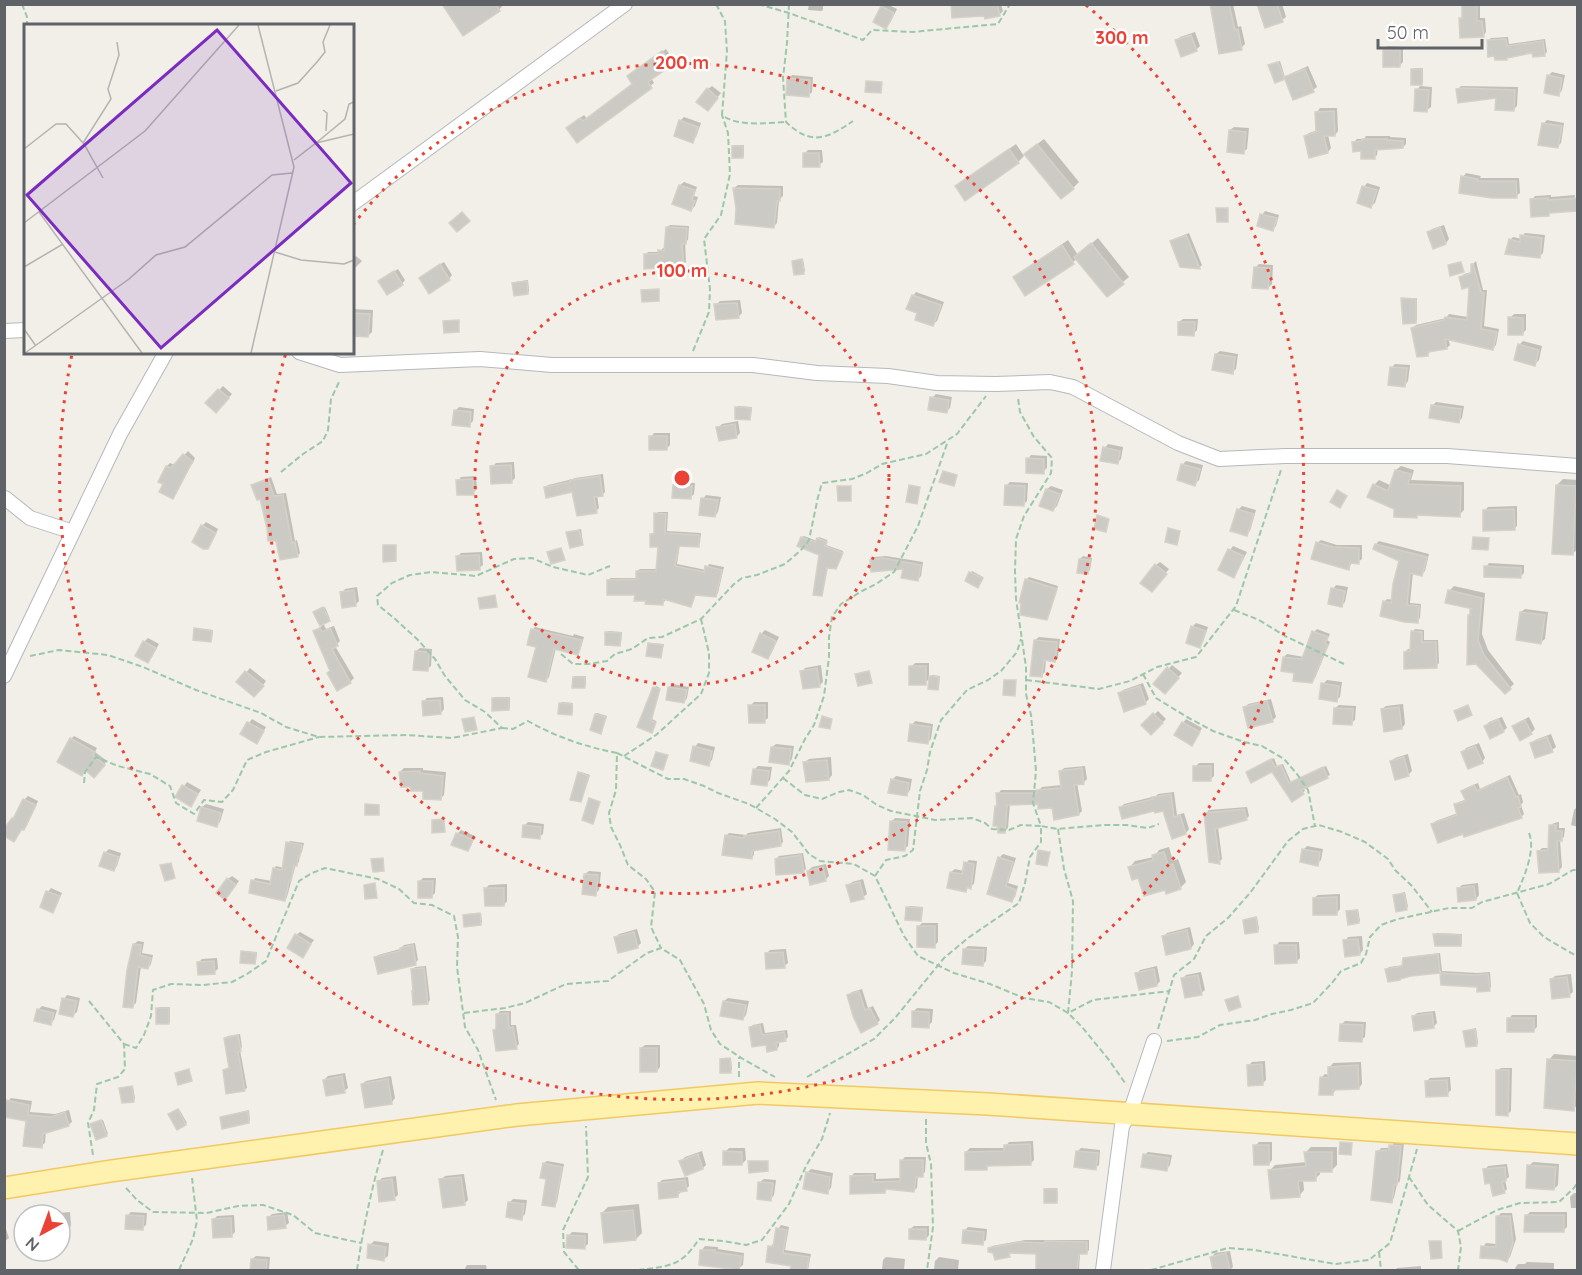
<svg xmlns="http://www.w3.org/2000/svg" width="1582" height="1275" font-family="Quicksand,sans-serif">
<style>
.shadow{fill:#0003}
.building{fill:#cccac5;stroke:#d6d1c6;stroke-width:1.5}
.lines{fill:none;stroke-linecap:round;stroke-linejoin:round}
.street-casing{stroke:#b5b8bc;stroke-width:16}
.primary-casing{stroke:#f2c960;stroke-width:24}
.path{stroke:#9cc7a9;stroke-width:2;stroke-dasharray:6 3;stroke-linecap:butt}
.street{stroke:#fff;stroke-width:14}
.primary{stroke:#fff2af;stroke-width:21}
.ring{fill:none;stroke:#ea4335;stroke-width:3;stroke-dasharray:3 6}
.inset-road{fill:none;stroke:#b3b3b1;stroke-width:1.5}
.view{fill:#7b2cbf;fill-opacity:0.15;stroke:#7b2cbf;stroke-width:3}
.inset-edge{fill:none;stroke:#5f6368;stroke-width:3}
.centre{fill:#ea4335;stroke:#fff;stroke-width:3}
.ring-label{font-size:18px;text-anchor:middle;font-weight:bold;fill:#ea4335;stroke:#fff;stroke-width:5;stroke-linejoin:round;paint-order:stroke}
</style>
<rect width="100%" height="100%" fill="#f1efe8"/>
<!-- shadow -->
<g class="shadow">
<path d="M444,4H504L499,10Z"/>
<path d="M809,4H823V9L822,11L808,10Z"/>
<path d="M884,4H887L897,9L890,23L886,27L882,7Z"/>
<path d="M952,4H1001L1003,11L999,15L985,14Z"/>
<path d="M1212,4H1233L1238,27L1241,26L1245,44L1241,48Z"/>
<path d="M1261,4H1282L1286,17L1282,20L1266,26Z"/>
<path d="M1463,4H1480V18H1485L1486,32L1483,36L1461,18L1463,16Z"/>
<path d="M1195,32L1200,46L1196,50L1177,41L1180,37Z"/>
<path d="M1508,37L1509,44L1545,39L1547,52L1544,55L1533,51L1508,56L1488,41L1491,38Z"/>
<path d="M1388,46L1403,47V62L1399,66L1384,50Z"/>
<path d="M666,49L674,61L651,78L654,83L577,141L572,124L584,115L587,119L634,83L633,72Z"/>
<path d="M1280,61L1285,77L1276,81L1271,64Z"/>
<path d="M1308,66L1317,87L1313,90L1286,77L1290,74Z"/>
<path d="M1414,68H1423V82L1422,84L1412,70Z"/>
<path d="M1552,72L1565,75L1562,90L1559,94L1548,76Z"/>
<path d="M792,75L813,77L812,92L808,96L789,79Z"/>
<path d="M712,86L721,93L711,105L708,89Z"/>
<path d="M1420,86L1432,87L1431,107L1427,110L1417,90Z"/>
<path d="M1461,86L1518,87L1517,106L1513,110L1497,96L1458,89Z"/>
<path d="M1320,108H1337L1338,131L1335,135H1328L1331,148L1328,152L1305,136L1309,133L1318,130L1317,112Z"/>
<path d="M684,117L701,123L696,137L692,141L680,121Z"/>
<path d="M1547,120L1564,123L1561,143L1557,147L1544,123Z"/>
<path d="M1234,127L1249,128L1247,149L1243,152L1230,130Z"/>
<path d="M1366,136H1390V137L1406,138V144L1403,147L1378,148L1377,155L1374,158L1354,142L1357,139H1364Z"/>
<path d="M1044,139L1079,182L1073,188L1032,148Z"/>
<path d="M1016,144L1024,156L1018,162L966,199L963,181Z"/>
<path d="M735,145H744V156L743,157L733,146Z"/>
<path d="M808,150H822L823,162L819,165L804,154Z"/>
<path d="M1466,173L1481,176L1480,178H1519L1520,193L1516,196L1463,177Z"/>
<path d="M684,182L697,187L694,196L698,197L695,206L691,210L680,185Z"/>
<path d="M1367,183L1380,187L1375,203L1371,206L1364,187Z"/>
<path d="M738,185L783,186V196L779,200L777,223L774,226L738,209L734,188Z"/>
<path d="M1551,195V197L1575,195L1573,206L1551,211L1548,215L1532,200L1535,196Z"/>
<path d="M1265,211L1279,215L1276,226L1273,229L1262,215Z"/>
<path d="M670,225L689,226L688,240L685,242L686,262L683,265L645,255L648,252H660L663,248L666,249L667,227Z"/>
<path d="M1444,225L1449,239L1446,243L1434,247L1429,233L1432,229Z"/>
<path d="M1189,233L1202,265L1199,268L1171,242L1174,239Z"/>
<path d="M1525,233L1545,235L1543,253L1539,257L1510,240L1513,237L1522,239V236Z"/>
<path d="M1098,238L1129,277L1107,295L1077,259L1026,294L1015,278L1021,272L1068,240L1078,255Z"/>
<path d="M356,256L362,261L354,269L352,260Z"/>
<path d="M803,259L805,271L804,272L794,261Z"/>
<path d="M1476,261L1483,290H1487L1484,326L1499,329L1496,345L1493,348L1448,338L1450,345L1447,348L1432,350L1428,354L1412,328L1416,325L1446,318L1449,314L1468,317L1471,285L1460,277L1464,274L1472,272L1473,264Z"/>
<path d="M444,262L452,275L449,279L424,275Z"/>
<path d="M1259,264L1273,265L1272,284L1268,288L1255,268Z"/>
<path d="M398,269L405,280L402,284L384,278Z"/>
<path d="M528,280L529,291L528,293L514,283L515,282Z"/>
<path d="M916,292L944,302L937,321L933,324L919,312L913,296Z"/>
<path d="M1404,298H1417V320L1415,322L1402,299Z"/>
<path d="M740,300L742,313L738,317L716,305L720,301Z"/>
<path d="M352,309L373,310L372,332L368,336L352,335Z"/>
<path d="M1514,314H1526V330L1522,334L1510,318Z"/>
<path d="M1183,319H1198L1197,330L1193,334L1179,322Z"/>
<path d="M1523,341L1542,346L1539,360L1535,364L1519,345Z"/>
<path d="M1220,351L1238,354L1236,369L1232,372L1216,354Z"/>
<path d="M1395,364L1410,365L1408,381L1405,385L1392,367Z"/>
<path d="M223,386L232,394L216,411L207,403Z"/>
<path d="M936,394L952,397L950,408L946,412L932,398Z"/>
<path d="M1436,402L1464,406L1462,418L1459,421L1433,405Z"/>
<path d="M738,406L752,407L751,417L750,418L737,407Z"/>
<path d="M459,407L474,409L473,421L469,425L455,411Z"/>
<path d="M738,421L740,433L736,437L718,428L722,424Z"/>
<path d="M654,433H670V445L666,449L651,437Z"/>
<path d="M1108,444L1123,447L1121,459L1117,463L1105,448Z"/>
<path d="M188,451L195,458L176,494L173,497L165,484L160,481L167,466L170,463L175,465Z"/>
<path d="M1031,455L1047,456V468L1043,472L1028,459Z"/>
<path d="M1186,461L1203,465L1199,480L1195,484L1178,479L1183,464Z"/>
<path d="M514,462L515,478L512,481L492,467L496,463Z"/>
<path d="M1401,466L1414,470L1411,480L1464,482V510L1459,515L1419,514L1416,516L1395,508L1374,485L1379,480L1392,486L1396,470Z"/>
<path d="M603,474L605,492L602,495H597L599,508L596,511L573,490L545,488L548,485L573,479L575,478Z"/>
<path d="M476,476L477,489L473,493L458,481L461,477Z"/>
<path d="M271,477L277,494L286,493L295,541L297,540L300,553L297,556L277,539L261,497L253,486L255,483Z"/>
<path d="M1563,479L1578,480V549L1572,554L1557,485Z"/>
<path d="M679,482L695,483L694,494L690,498L675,485Z"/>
<path d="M1010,482L1028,483L1027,501L1024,504L1006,486Z"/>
<path d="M1051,486L1063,490L1057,506L1053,510L1041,505L1047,489Z"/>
<path d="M706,495L721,497L718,512L715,516L703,499Z"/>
<path d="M1242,506L1256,510L1250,531L1246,534L1232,530L1239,509Z"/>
<path d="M1517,506V526L1514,529L1485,510L1488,507Z"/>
<path d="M658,512H668L667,531L701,533L700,543L698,545L680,544L677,564L706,570L709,564L724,567L718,593L715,595L696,593L693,603L690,606L665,598V601L662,604L647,600L608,580L611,578H637V571L640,569H658L660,545L651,534L655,532L656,514Z"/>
<path d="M206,522L218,529L211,543L207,547L202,526Z"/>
<path d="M581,529L583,543L582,544L568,533Z"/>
<path d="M804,536L817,541L819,537L827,540L826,545L843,551L837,565L828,567L822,595L820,554L802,537Z"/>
<path d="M1321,540L1337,545H1362V559L1358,562H1353L1348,568L1317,543Z"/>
<path d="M1379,541L1429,554L1425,571L1422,574L1413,572L1410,603L1421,604L1420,618L1417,621L1384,602L1387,599L1393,600L1401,560L1376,544Z"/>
<path d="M1233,546L1247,552L1237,572L1234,576L1230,550Z"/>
<path d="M482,552L483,565L479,568L457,557L461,553Z"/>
<path d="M886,556L923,562L921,576L918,579L904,567L872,560L875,557Z"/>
<path d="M1083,556L1092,558L1090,570L1087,573L1080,559Z"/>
<path d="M1160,562L1169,569L1155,586L1156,565Z"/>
<path d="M1489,563L1524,565V573L1520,577L1486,567Z"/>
<path d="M972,571L983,577L979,585L967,580Z"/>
<path d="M1029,577L1058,586L1049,615L1046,618L1026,580Z"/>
<path d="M1336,585L1348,587L1345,602L1341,606L1333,589Z"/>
<path d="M1454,586L1485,593L1482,634L1488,650L1514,684L1505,692L1476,663L1469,615L1474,608L1449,591Z"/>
<path d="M357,587L359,601L356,604L342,593L345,589Z"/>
<path d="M325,607L330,619L323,623L326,629L334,626L340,641L335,646L354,678L350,682L331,670L315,631L322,626L315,612Z"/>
<path d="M1525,609L1548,612L1545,639L1541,642L1521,612Z"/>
<path d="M1196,623L1208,627L1203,642L1200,646L1192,627Z"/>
<path d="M535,627L573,636L574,634L584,637L580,651L577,654L556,648L549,677L545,681L532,630Z"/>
<path d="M197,628L213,630L212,639L210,641L196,629Z"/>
<path d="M1317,629L1330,634L1327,640L1330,642L1315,678L1311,681L1295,672L1284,657L1287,654L1304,657L1314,632Z"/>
<path d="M1415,629L1424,630V640H1438L1439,663L1436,666L1405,652L1408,649H1412V632Z"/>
<path d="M765,630L779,637L771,654L768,657L761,634Z"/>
<path d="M608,631L622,632L621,643L620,644L607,632Z"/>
<path d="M1039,637L1060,639L1058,657L1054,660L1046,659L1045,672L1041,676L1035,640Z"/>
<path d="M148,638L159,644L152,657L148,661L137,656L144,642Z"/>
<path d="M651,643L664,644L661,656L649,644Z"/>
<path d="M420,648L432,649L431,666L427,669L416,651Z"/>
<path d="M915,663H929V678L932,675L940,676L939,687L938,689L930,678L925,683L911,667Z"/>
<path d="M821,665L823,682L820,685L802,672L805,668Z"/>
<path d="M1172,665L1182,673L1165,692L1155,684Z"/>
<path d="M250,668L266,681L258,692L238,682Z"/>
<path d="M575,676H586V685L584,687L574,677Z"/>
<path d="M1327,680L1342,682L1340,697L1336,700L1323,684Z"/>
<path d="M1143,683L1149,699L1145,703L1119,694L1123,690Z"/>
<path d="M673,684L689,687L687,698L684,702L669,687Z"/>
<path d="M656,686L660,688L652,719L656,721L653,730L639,726Z"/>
<path d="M443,697L444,709L441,713L423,702L427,698Z"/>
<path d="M495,697H510V708L509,709L494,699Z"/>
<path d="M1271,699L1276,717L1272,721L1245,708L1248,704Z"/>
<path d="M562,702L573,703V712L571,713L560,704Z"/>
<path d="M754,702H768V718L764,721L750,706Z"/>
<path d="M1403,704L1405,724L1402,728L1382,709L1386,706Z"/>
<path d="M1339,705L1356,706L1355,720L1351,723L1335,708Z"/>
<path d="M1158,711L1166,719L1151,733L1143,725Z"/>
<path d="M597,713L607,716L601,732L596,714Z"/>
<path d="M1502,717L1507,728L1503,731L1486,726L1489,722Z"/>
<path d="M1529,717L1535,729L1531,733L1514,727L1517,723Z"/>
<path d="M252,719L266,727L260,738L249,723Z"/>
<path d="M1186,719L1202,728L1195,740L1183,723Z"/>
<path d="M915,721L933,724L931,739L927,743L912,725Z"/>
<path d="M1551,734L1556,747L1552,750L1531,744L1535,740Z"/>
<path d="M74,736L97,748L95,752L107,761L97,773L86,769L82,774L71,739Z"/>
<path d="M698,743L715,747L712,760L708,764L695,747Z"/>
<path d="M1479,743L1485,758L1482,762L1463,752L1466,748Z"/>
<path d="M776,744L794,746L792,759L789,763L772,747Z"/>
<path d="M1408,754L1412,771L1409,774L1396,778L1391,762L1395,758Z"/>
<path d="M831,757L832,775L829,779L805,762L809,759Z"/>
<path d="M1274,758L1277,766L1283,764L1291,782L1326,766L1330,775L1303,787L1305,791L1292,800L1273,770L1250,771Z"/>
<path d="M1199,763H1214V776L1210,780L1195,767Z"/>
<path d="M758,766L772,767L770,780L766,784L755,769Z"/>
<path d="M1085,766L1087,779L1083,783H1077L1082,811L1079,814L1039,803H1010L1008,828L1004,832L996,807L998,805V794L1001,790H1039L1042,787L1062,785L1061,771L1064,768Z"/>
<path d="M404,768H423V770L446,772L444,795L440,799L425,790L412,785H400V772Z"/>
<path d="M581,772L590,775L581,801L579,773Z"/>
<path d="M1510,775L1519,795L1521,794L1523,802L1521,805L1524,814L1521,817L1464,832L1433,824L1436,821L1458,813L1456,805L1459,802L1467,799L1463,791L1466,788L1478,783L1480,789Z"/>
<path d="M896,776L912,779L910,790L907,794L892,780Z"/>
<path d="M187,782L201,790L191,805L177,797Z"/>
<path d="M1174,792L1177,815L1184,813L1189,829L1186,833L1164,810L1121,807L1124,804L1156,796L1158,794Z"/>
<path d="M28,796L38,801L27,825L23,829L13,819L17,815L24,800Z"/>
<path d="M206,804L224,809L220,822L216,826L199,820L202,807Z"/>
<path d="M1578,806V827L1571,825L1574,810Z"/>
<path d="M1247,807L1249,816L1246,819L1218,827L1222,859L1219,862L1206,813L1209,810Z"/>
<path d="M895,818L910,819L908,846L904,849L891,822Z"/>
<path d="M528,822L544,824L543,834L539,837L524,826Z"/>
<path d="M1559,822V828H1565L1564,837L1560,840L1562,867L1559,870L1539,851L1542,848H1549L1550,826L1554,823Z"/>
<path d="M781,828L783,842L780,845L754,849V855L751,858L726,836L729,833L746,835L748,833Z"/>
<path d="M461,830L475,836L471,846L468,850L457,834Z"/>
<path d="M290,841L304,843L302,852L300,854L299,862L296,864L287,897L285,899L253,881L255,878L272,881L274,869L276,866L284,868L288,843Z"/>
<path d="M1307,846L1323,849L1321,860L1317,864L1303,850Z"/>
<path d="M1169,847L1173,861L1178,859L1186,882L1180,888L1139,877L1130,867L1135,861L1154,857L1159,850Z"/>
<path d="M109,849L121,853L117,866L114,869L105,853Z"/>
<path d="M803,853L806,869L803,872L776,859L779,856Z"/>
<path d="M1003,854L1016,858L1008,883L1018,886L1015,897L1011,900L989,893L999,858Z"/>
<path d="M969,860L977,861L974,884L965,890L951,872L955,869L964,871L966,863Z"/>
<path d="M826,864L829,876L825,880L808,871L812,867Z"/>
<path d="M589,871L601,872L599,890L595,894L585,874Z"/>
<path d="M232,876L239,881L229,894L228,879Z"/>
<path d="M423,878H436L435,893L432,896L420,881Z"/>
<path d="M863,879L867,894L863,897L848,886L852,882Z"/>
<path d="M1478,883L1479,895L1476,899L1458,889L1462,885Z"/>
<path d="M507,884V901L504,905L486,888L489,885Z"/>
<path d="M51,888L62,893L56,907L53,911L42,906L48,892Z"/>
<path d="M1405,892L1408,907L1397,910L1394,895Z"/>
<path d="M1340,894V909L1337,913L1314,898L1318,895Z"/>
<path d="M909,906L923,907L922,918L921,920L908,908Z"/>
<path d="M1358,909L1360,921L1359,922L1348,912Z"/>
<path d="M481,913L482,922L481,924L465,915L466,914Z"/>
<path d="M1257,917L1259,929L1258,930L1244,920Z"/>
<path d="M922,923H938V942L934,946L919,926Z"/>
<path d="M1190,927L1194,944L1191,948L1163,937L1167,933Z"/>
<path d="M637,929L641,943L637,947L615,938L619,934Z"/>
<path d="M300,932L314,940L302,956L296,935Z"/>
<path d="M1436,933L1462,934V943L1460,945L1435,935Z"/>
<path d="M1362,936L1363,950L1360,954L1345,941L1348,937Z"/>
<path d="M138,941L144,942L142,953L153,955L151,964L148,968L141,966L136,1003L132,1006L134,944Z"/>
<path d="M1279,942H1299L1300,958L1296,962L1276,946Z"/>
<path d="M415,943L418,960L415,963L375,958L378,955L400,949L404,945Z"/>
<path d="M968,946L987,947L986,961L983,964L964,949Z"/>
<path d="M786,949L788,963L784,966L766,954L770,950Z"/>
<path d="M244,951L257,952L256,961L255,963L243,952Z"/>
<path d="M1440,953L1442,971L1477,973L1490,972L1491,987L1489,989L1478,985L1443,983L1441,971L1410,975L1387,970L1389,967L1404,965L1405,959L1407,957Z"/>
<path d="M217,958L218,969L214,972L198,963L202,959Z"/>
<path d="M426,966L430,1000L428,1003L412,970L415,967Z"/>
<path d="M1157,966L1160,981L1157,985L1137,974L1140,970Z"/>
<path d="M1201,972L1205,990L1201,993L1183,978L1186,975Z"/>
<path d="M1571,974L1573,992L1569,995L1551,980L1555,976Z"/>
<path d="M862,989L868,1008L873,1006L880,1020L877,1023L848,995L852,992Z"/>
<path d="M67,995L80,998L77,1012L73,1015L64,999Z"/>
<path d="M728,998L749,1001L746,1015L743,1019L724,1001Z"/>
<path d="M42,1006L57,1010L54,1020L50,1023L36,1020L39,1009Z"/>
<path d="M159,1007H170V1022L168,1023L158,1009Z"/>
<path d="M917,1008L933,1009L932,1022L928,1026L913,1012Z"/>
<path d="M500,1011H511V1025H516L519,1044L516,1047L498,1027L497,1015Z"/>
<path d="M1435,1011L1437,1023L1433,1027L1414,1016L1417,1013Z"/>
<path d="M1512,1015H1537V1027L1533,1031L1509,1019Z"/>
<path d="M1345,1021L1366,1022L1365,1037L1361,1040L1341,1025Z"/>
<path d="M763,1023L765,1033L787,1030L788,1037L785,1040L779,1041V1046L777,1049L767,1043L751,1027L753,1025Z"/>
<path d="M1476,1028L1478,1043L1477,1044L1465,1031Z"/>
<path d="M240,1034L242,1047L240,1050L247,1088L244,1090L224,1070L230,1067L225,1038L228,1036Z"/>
<path d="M645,1045H660V1067L657,1071L641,1048Z"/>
<path d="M1554,1054L1578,1056V1105L1573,1109L1549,1060Z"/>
<path d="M723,1058H731L732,1070L730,1071L721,1059Z"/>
<path d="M1265,1061L1266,1080L1262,1084L1248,1066L1252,1062Z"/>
<path d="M1361,1062L1362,1084L1359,1088L1336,1090L1332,1094L1321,1078L1325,1074L1330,1075V1067L1333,1063Z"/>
<path d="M1501,1068H1512L1511,1111L1508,1114L1497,1071Z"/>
<path d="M345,1073L348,1088L344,1091L324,1080L328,1076Z"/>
<path d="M391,1076L395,1098L392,1102L362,1084L366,1081Z"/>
<path d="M1450,1077L1451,1090L1447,1094L1427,1081L1430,1078Z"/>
<path d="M133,1086L135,1099L133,1100L121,1088Z"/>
<path d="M11,1098L32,1101L30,1112L55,1114L69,1110L72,1122L68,1125L46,1131L45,1143L41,1146L27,1120L4,1116V1100L8,1101Z"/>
<path d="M179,1109L187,1123L185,1124L171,1113Z"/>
<path d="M249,1110L250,1120L249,1122L221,1117Z"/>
<path d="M103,1120L108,1134L106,1135L93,1123Z"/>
<path d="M1033,1141L1034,1160L1030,1164H990L986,1169L966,1152L970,1148H1006V1146L1009,1142Z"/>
<path d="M1259,1142H1272V1160L1269,1164L1255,1146Z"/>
<path d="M1394,1142L1404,1143L1400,1181L1397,1184L1394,1198L1391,1202L1378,1152L1381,1148H1391Z"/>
<path d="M1311,1147H1337V1165L1332,1170H1320V1174L1315,1179H1303L1304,1190L1299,1196L1270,1170L1275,1165L1307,1162L1306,1152Z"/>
<path d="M729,1148H745L746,1160L742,1164L725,1152Z"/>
<path d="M1081,1148L1100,1150L1099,1165L1095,1168L1078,1151Z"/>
<path d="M702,1151L706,1165L703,1168L681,1161L685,1157Z"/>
<path d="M1148,1152L1172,1155L1170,1165L1167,1169L1144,1155Z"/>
<path d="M905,1157H926L925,1172L922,1175H918L917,1188L913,1191L888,1189L884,1192L851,1177L854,1173H876V1179L902,1178V1160Z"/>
<path d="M547,1161L564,1164L557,1202L554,1205L544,1163Z"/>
<path d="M1533,1162L1559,1164L1558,1185L1554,1189L1529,1166Z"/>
<path d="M1507,1164L1509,1177L1505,1180L1507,1189L1504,1192L1491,1182L1485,1170L1488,1166Z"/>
<path d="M811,1169L833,1173L831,1188L827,1192L807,1173Z"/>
<path d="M464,1174L468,1200L464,1204L441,1180L445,1176Z"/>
<path d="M396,1176L398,1195L394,1198L378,1182L382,1178Z"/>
<path d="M688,1177L689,1186L686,1189L681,1190V1192L677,1196L659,1183L662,1180Z"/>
<path d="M764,1179L776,1180L774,1195L771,1199L760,1182Z"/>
<path d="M1047,1188H1057L1058,1200L1056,1202L1045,1189Z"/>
<path d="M1574,1193H1578V1208H1571L1570,1197Z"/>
<path d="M513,1199L527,1200L525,1214L521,1218L509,1203Z"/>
<path d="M639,1204L642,1233L636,1239L602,1213L608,1207Z"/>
<path d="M70,1212L71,1226L68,1230L60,1231V1215H57L59,1213Z"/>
<path d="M131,1212L147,1213L146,1225L142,1228L128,1215Z"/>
<path d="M287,1212L289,1223L285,1226L268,1218L272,1214Z"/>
<path d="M1530,1212H1567V1227L1563,1231L1526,1216Z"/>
<path d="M1501,1213H1512L1516,1239L1510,1257L1507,1260L1483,1247L1486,1243L1497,1244L1498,1216Z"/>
<path d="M234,1215L235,1232L231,1236L213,1220L217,1216Z"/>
<path d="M4,1223L9,1238L4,1242Z"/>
<path d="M781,1225L789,1227L785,1250L811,1254L808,1270H792L793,1265L770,1247L773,1244H775L778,1229Z"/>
<path d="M914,1226H929V1235L926,1239L910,1229Z"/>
<path d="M968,1227L987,1229L986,1240L982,1243L964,1231Z"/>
<path d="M572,1232L588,1233V1244L584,1247L568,1236Z"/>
<path d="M1025,1240H1089V1250L1086,1253H1080L1079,1270H1038V1253L1012,1252L1009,1255L990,1249L992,1246Z"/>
<path d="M374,1241L389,1243L388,1256L384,1259L370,1245Z"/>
<path d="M705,1246L718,1247V1249L744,1253L743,1265L739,1268L702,1250Z"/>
<path d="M1230,1251L1233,1267L1230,1270H1214L1212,1257L1215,1253Z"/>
<path d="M256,1256L270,1257L269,1270H251L252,1259Z"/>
<path d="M886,1257L905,1259L904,1270H882L883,1260Z"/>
<path d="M939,1257L959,1260L958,1270H934L935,1261Z"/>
<path d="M1527,1262L1554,1263V1270H1515V1268L1518,1264H1525Z"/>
<path d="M467,1265H486L487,1270H464Z"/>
<path d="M1421,1266V1270H1395L1397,1268Z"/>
</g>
<!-- building -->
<g class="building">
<path d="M442,4H495L500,11L463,36Z"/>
<path d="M951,4H997L1000,16L985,19L984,16L952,18Z"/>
<path d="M1210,4H1229L1235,30L1238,29L1242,50L1219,54Z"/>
<path d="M1257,4H1277L1283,22L1265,28Z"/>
<path d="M1462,4H1477V21H1482L1484,37L1460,38L1459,18H1462Z"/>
<path d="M881,6L894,13L886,29L873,22Z"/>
<path d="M1191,35L1197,51L1181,57L1175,40Z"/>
<path d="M1506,39L1507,46L1543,41L1545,56L1533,57L1532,53L1507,58V60H1495L1494,56L1488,57L1487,40Z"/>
<rect x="1383" y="50" width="17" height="17"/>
<path d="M662,51L672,65L648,82L652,88L577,143L566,128L580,118L583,121L632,84L627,76Z"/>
<path d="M1278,62L1285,79L1275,83L1268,65Z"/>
<path d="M1305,69L1314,92L1293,100L1284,77Z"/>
<rect x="1411" y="69" width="11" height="16"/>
<path d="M1547,75L1562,78L1559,96L1544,93Z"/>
<path d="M787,78L810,80L809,97L786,95Z"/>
<path d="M866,81L882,82L881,93L865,92Z"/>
<path d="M707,88L718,98L708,111L696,102Z"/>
<path d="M1462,88L1515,90L1514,111L1495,110L1496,98L1458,103L1456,89Z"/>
<path d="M1415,89L1429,90L1427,112L1414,111Z"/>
<path d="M1334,111L1335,136H1324L1328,153L1309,158L1304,136L1316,132L1315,112Z"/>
<path d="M679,120L698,127L693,143L674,136Z"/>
<path d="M1542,123L1562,126L1558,148L1538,145Z"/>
<path d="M1229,130L1246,132L1244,154L1227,152Z"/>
<path d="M1362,139H1387V140L1403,141V148L1375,150V159H1361V151L1353,152L1352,142L1362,141Z"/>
<path d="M1037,144L1074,189L1061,199L1024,154Z"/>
<rect x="732" y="146" width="11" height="12"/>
<path d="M1009,149L1019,163L965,201L955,186Z"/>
<path d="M803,153H819L820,167H803Z"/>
<path d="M1461,176L1478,179L1477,181H1516L1517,198H1492L1459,193Z"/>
<path d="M679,185L695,190L692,200L695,201L691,211L672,204Z"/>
<path d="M1362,186L1377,190L1371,208L1357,203Z"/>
<path d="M733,188L780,189V201H777L774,228L735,224L736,209Z"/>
<path d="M1548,198V200L1578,198V211L1549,213V216L1531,217L1530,199Z"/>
<path d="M1216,208H1228V222H1217Z"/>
<path d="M462,212L470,221L457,232L449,223Z"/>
<path d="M1260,214L1277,218L1273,231L1257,226Z"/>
<path d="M666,227L687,228L686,244H682L684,266L644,269V254H658V250L664,251Z"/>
<path d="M1440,227L1446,244L1433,249L1427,232Z"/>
<path d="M1186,235L1200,269L1180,267L1170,241Z"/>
<path d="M1520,235L1542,238L1540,258L1505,254L1509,239L1520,242Z"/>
<path d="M1091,243L1124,284L1107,297L1074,257Z"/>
<path d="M1062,245L1074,264L1025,296L1013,277Z"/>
<path d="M802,259L804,274L794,275L792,261Z"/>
<path d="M1461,262L1464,272L1450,276L1448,265Z"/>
<path d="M440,264L450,280L429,294L419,278Z"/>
<path d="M1471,264H1473L1481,292L1484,293L1481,329L1497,332L1493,350L1445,339L1447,349L1428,352V356L1417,357L1411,328L1444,320L1445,317L1467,320L1469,287L1462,289L1459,277L1471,273Z"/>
<path d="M1254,267L1270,268L1268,289L1252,288Z"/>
<path d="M394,271L403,285L387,295L378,281Z"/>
<path d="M527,281L528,294L514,296L512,283Z"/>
<path d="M659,289V301L642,302L641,290Z"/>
<path d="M912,295L941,305L933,326L915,320L917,313L906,309Z"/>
<path d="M1401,298L1416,299V323L1403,324Z"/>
<path d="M737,303L739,318L716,320L714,304Z"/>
<path d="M352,313L370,314L368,337L352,336Z"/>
<path d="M1508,317L1523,318V335H1508Z"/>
<path d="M459,320V332L444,333L443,321Z"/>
<path d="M1178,322H1195L1194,336L1178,335Z"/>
<path d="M1518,344L1539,350L1535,366L1514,360Z"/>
<path d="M1215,354L1235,357L1233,374L1212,370Z"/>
<path d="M1390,367L1407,368L1405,387L1388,385Z"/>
<path d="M218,389L229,398L216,413L205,403Z"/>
<path d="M930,397L949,400L947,413L928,410Z"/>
<path d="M1431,405L1461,409L1459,423L1429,418Z"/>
<path d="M735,407L751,408L750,420L735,419Z"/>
<path d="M454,410L471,412L470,427L452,425Z"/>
<path d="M735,424L737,438L719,441L716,427Z"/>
<rect x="649" y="436" width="18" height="14"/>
<path d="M1103,447L1120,451L1118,464L1100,461Z"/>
<path d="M183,454L193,462L190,466L173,499L159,492L163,484L158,482L166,466L171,468Z"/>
<path d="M1026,458L1044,459V474L1026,473Z"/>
<path d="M1181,464L1200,469L1195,486L1177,480Z"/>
<path d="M511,465L512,483L491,484L490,466Z"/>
<path d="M1395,470L1411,474L1408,484L1461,486L1460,517L1417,515V518L1394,517V509L1367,497L1373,484L1388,491Z"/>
<path d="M943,471L957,475L954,486L939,482Z"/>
<path d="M600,476L603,496L594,497L597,513L577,516L572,492L546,498L544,487L570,482V480Z"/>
<path d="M268,479L274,496L283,495L292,543L295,542L298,557L280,560L276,541H268L267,528L260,499L257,500L251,485Z"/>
<path d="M473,479L474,495H457L456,480Z"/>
<path d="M673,485L692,486L691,499L672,498Z"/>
<path d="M909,485L920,487L917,504L906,502Z"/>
<path d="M1005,485L1025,486L1024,506L1004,505Z"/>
<path d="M1556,485L1576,486L1573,555L1552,554Z"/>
<path d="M837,486H851V501H838Z"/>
<path d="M1046,489L1060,494L1053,511L1039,506Z"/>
<path d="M1337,490L1347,496L1340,508L1330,502Z"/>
<path d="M701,498L718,500L715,517L699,515Z"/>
<path d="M1237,509L1254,514L1247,536L1230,531Z"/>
<path d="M1514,509L1515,530L1483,531V510Z"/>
<path d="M654,513L666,514L665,533L699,535V547L679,546L675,566L704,572L705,566L722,570L716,597L695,595L691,607L663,599V605L645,604L646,601H634L635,595H607V580L636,579V571H656L658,547H650V534H654Z"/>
<path d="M1097,515L1109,519L1106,532L1094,529Z"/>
<path d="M201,525L216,533L208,549H203L192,542Z"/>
<path d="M1168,528L1180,531L1177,545L1165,542Z"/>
<path d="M579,530L583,545L570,548L566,532Z"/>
<path d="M801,537L815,542L817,538L827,542L825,546L843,553L836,569L827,568L822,596L813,595L819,555L797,546Z"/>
<path d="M1473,537L1489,538L1488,550L1472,549Z"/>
<path d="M1316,542L1333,547L1359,548V564L1350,563L1349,570L1311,559Z"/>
<path d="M1375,544L1427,557L1422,576L1410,573L1407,605L1419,606L1418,623L1404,622L1380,616L1383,601L1391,603L1393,584L1399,561L1373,549Z"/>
<path d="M383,545H396V561L383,562Z"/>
<path d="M561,548L565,560L551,564L547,552Z"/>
<path d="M1228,549L1244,556L1234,578L1218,570Z"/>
<path d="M479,555L480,570L457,571L456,556Z"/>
<path d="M883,558L921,565L918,581L901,578L903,569L871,572L870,560Z"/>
<path d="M1079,559L1090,560L1088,574L1077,573Z"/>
<path d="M1155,564L1167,574L1152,592L1140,583Z"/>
<path d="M1484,566L1521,568V578L1484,577Z"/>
<path d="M969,572L983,578L978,588L965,581Z"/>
<path d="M1025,579L1057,589L1047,620L1020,615L1021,603H1019Z"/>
<path d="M1331,588L1345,591L1342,607L1328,604Z"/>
<path d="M354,590L356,606L342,608L340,592Z"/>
<path d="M1448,590L1482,598L1478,640L1484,655L1511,689L1505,694L1476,664L1467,665L1468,615H1470V609H1473L1445,603Z"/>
<path d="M495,595L497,607L480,609L478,598Z"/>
<path d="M323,607L330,621L320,626L313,612Z"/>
<path d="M1520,612L1545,615L1541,644L1516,640Z"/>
<path d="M1191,626L1206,631L1200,648L1186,643Z"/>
<path d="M194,628L212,631L211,642L193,640Z"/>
<path d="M320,628L322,632L330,628L338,646L332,649L351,683L337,691L327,673L330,671L313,631Z"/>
<path d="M531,629L582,640L578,655L554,649L546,682L528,677L536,647L527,645Z"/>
<path d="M1312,631L1328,637L1325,643L1328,645L1312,683L1293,681L1294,673L1281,671L1283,657L1302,659Z"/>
<path d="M1411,631L1422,632V642H1436L1437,668L1404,669V652L1410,651Z"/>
<path d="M605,632L621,633L620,646L605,645Z"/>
<path d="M760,633L776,641L768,659L752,652Z"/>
<path d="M1034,640L1057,642L1055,662L1044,660L1042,677L1030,676Z"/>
<path d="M143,641L156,648L148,663L135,656Z"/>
<path d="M648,643L663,645L661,658L646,656Z"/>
<path d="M415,651L429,652L428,671L413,670Z"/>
<rect x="909" y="666" width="17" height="19"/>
<path d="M1167,667L1179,678L1165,694L1153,684Z"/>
<path d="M817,668L820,687L803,689L800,671Z"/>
<path d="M245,671L264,686L254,697L236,682Z"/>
<path d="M869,671L872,683L858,686L855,674Z"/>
<path d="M929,676L939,677L938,690L928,689Z"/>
<path d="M573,677H585V688H572Z"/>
<path d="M1004,680H1016L1015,696L1003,695Z"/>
<path d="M1321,683L1339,686L1337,702L1319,699Z"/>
<path d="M1140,686L1146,704L1124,712L1118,693Z"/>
<path d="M653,687L660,689L651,721L656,722L652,733L637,727Z"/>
<path d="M668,687L687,690L684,703L666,700Z"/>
<path d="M492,698H509V710L492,711Z"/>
<path d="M440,700L441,714L423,716L422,701Z"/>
<path d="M1267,701L1273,722L1248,728L1243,707Z"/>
<path d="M559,703L572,704V715L558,714Z"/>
<path d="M748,705H765V723H749Z"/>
<path d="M1468,705L1472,715L1458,721L1454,711Z"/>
<path d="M1399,707L1402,729L1384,732L1381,709Z"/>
<path d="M1334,708L1353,709L1352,725L1333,724Z"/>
<path d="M1153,713L1163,723L1151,735L1141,725Z"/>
<path d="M595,714L606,717L601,734L590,730Z"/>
<path d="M822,716L832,719L830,729L819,727Z"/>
<path d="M474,717L477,730L465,732L462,719Z"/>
<path d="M1498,719L1504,732L1490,739L1484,726Z"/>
<path d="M1525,720L1532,734L1520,741L1512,726Z"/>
<path d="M247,722L264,731L257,744L240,734Z"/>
<path d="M1182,722L1200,732L1192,746L1174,735Z"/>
<path d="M910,724L930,727L928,744L908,741Z"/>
<path d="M1547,737L1553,752L1535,758L1530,743Z"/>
<path d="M70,738L95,752L93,755L105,765L94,778L85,770L82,776L57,762Z"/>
<path d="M693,746L712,751L709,766L690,761Z"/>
<path d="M1475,746L1483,763L1468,769L1461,752Z"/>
<path d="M771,747L791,749L789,765L769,762Z"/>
<path d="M656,752L668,755L663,770L651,766Z"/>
<path d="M1404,757L1409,776L1395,780L1390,761Z"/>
<path d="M1271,759L1275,767L1281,765L1289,783L1323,767L1328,778L1301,790L1304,794L1292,802L1272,772L1251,783L1246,772Z"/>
<path d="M827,760L829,780L806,782L803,762Z"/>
<rect x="1193" y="766" width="18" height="15"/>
<path d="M1082,768L1084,784L1074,785L1079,815L1054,820L1052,808L1038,809V804L1007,805L1005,833H998L997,826H993L995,806L997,807L996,793H1037V790L1061,788L1059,771Z"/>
<path d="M753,769L769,771L767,786L751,784Z"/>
<path d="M420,771V773L443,776L441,800L423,799V791H410L411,787H401L399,772Z"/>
<path d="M578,772L589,776L581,802L570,800Z"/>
<path d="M1507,777L1516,797L1518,796L1521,807L1518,808L1522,818L1464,837L1463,834L1438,843L1431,824L1457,815L1454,804L1466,801L1461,791L1474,785L1477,791Z"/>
<path d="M891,779L909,783L907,796L888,793Z"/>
<path d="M182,785L198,794L191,807L175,797Z"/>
<path d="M1171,794L1174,817L1180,815L1186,834L1172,839L1163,811L1155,813L1154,811L1122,819L1119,807L1153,799L1152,797Z"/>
<path d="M589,798L600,802L593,824L582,820Z"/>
<path d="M23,799L36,805L24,830H21L14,842L4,836V829L12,818L13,819Z"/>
<path d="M365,804L379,805V815H365Z"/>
<path d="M201,807L221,813L217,827L197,821Z"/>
<path d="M1244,809L1247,820L1215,829L1220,864L1209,862L1204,813Z"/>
<path d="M444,819L445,832L432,833V820Z"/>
<path d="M890,821L907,822L905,851L888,850Z"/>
<path d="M523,825L541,827L540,839L522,837Z"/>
<path d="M1549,825H1556V831H1562V841H1557L1559,872L1539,873L1537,851L1548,850Z"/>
<path d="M779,831L781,846L752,851V859L722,855L725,835L744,838V836Z"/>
<path d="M456,833L473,840L468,851L451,845Z"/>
<path d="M286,842L302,845L300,856H298L297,866H294L291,881H289L285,901L249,893L251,880L270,884L273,868L282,870Z"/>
<path d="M1302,849L1320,852L1318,866L1300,862Z"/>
<path d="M1038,850L1050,852L1047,866L1036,864Z"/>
<path d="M104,852L119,857L114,871L99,866Z"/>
<path d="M1164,852L1168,865L1173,864L1181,889L1166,894L1165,890L1144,896L1138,878L1132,880L1128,867L1153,860L1152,855Z"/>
<path d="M801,855L804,873L776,875L775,859Z"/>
<path d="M998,857L1013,862L1006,886L1016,890L1012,902L987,894Z"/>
<path d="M383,858L384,871L373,872L371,859Z"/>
<path d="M964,862L974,864L971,889L967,887L966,892L947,888L950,872L962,874Z"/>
<path d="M171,863L175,878L165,881L160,865Z"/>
<path d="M823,867L826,881L810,885L807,871Z"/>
<path d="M584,874L598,875L596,896L582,894Z"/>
<path d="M227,878L236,885L225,900L216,893Z"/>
<path d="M418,881H433L432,898H418Z"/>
<path d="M860,882L864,899L851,902L846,885Z"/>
<path d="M375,883L377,898L365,899L364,885Z"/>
<path d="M1474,886L1476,900L1458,902L1457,888Z"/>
<path d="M484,888H504V906H485Z"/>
<path d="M46,891L60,896L53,913L40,907Z"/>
<path d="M1404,893L1407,910L1396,912L1393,895Z"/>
<path d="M1337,897V915H1313V898Z"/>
<path d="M906,907L922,908L921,921L905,920Z"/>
<path d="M1357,910L1359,923L1348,925L1346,911Z"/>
<path d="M480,913L481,925L464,927L463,915Z"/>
<path d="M1256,917L1258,932L1245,934L1243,920Z"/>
<path d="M917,926H935V948L917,947Z"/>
<path d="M1187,930L1191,949L1166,955L1162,936Z"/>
<path d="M634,932L638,948L618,953L614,937Z"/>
<path d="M295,934L311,944L303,958L287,948Z"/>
<path d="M1433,934L1461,935V946H1435Z"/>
<path d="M1358,939L1360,955L1345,957L1343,940Z"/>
<path d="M133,944L141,945L140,955L151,958L148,969L138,967L133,1008L123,1007L127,970Z"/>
<path d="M413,945L416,965L378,974L374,957L400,951V948Z"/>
<path d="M1274,945H1296L1297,963L1275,964Z"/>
<path d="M963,949L984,950L983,966L962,964Z"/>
<path d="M241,951L256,953L255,964L240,963Z"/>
<path d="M783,952L785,968L766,969L765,953Z"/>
<path d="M1438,954L1440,973L1473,975L1488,974L1490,991L1477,992V987L1441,985L1440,973L1411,976L1400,979V980L1388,982L1385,969L1402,966L1403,958Z"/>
<path d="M214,961L215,974L198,975L197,962Z"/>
<path d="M424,968L428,1004L413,1005L412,991H413L411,969Z"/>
<path d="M1154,969L1157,986L1139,990L1135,973Z"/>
<path d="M1198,975L1202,995L1185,998L1181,978Z"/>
<path d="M1567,977L1570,997L1552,999L1550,979Z"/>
<path d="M859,991L865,1010L870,1008L878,1024L861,1033L853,1016L847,995Z"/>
<path d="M1238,996L1241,1007L1229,1011L1225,1000Z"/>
<path d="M62,998L77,1001L73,1017L59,1014Z"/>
<path d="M723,1001L746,1005L743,1020L720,1016Z"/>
<rect x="156" y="1008" width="13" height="16"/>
<path d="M37,1009L54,1013L51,1025L34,1021Z"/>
<path d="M912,1011L929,1012V1028L912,1027Z"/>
<path d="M508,1013L509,1028L513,1027L517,1049L496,1051L493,1030L496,1029V1014Z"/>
<path d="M1432,1013L1434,1028L1414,1031L1412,1016Z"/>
<rect x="1507" y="1018" width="27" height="14"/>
<path d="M1340,1024L1363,1025L1362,1042L1339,1041Z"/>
<path d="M760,1025L762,1035L784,1032L786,1041L776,1043L777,1050L767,1052L766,1045L752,1047L749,1027Z"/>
<path d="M1475,1029L1477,1046L1466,1047L1463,1031Z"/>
<path d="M238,1035L241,1051L238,1052L245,1091L226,1094L223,1070L229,1068L224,1038Z"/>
<rect x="640" y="1048" width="17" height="24"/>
<path d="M730,1058L731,1073H720V1059Z"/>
<path d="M1547,1059L1577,1061L1574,1111L1544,1108Z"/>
<path d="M1262,1064L1263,1085L1248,1086L1247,1065Z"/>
<path d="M1358,1065L1359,1089L1333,1090V1095H1319L1320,1077L1328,1078V1067Z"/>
<path d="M189,1069L192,1081L178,1085L175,1073Z"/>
<path d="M1496,1070H1509L1508,1116L1496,1115Z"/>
<path d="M342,1076L345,1093L326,1096L323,1080Z"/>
<path d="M388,1079L392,1104L365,1108L361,1084Z"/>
<path d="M1447,1080L1448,1096L1426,1097L1425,1081Z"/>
<path d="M132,1086L134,1102L122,1103L119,1088Z"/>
<path d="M6,1100L29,1105L28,1115L51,1117L65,1112L69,1126L43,1134L42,1148L23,1146L26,1121L4,1117Z"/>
<path d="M178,1109L186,1125L177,1130L168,1114Z"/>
<path d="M248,1111L249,1123L222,1129L220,1117Z"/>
<path d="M101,1120L107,1136L96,1140L90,1124Z"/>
<path d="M1340,1142L1352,1143L1351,1155L1339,1154Z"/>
<path d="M1030,1144L1031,1165L987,1166V1170H965V1152L1004,1151V1145Z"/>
<path d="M1253,1145H1269V1165H1254Z"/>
<path d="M1389,1145L1401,1146L1397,1185H1394L1392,1203L1371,1200L1376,1151L1389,1150Z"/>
<path d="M723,1151L742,1152V1165H723Z"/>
<path d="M1076,1151L1098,1153L1096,1170L1074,1167Z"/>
<path d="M1304,1152H1332V1172H1316V1181H1298L1300,1197L1271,1199L1268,1170L1306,1166Z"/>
<path d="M698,1154L703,1169L685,1176L679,1161Z"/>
<path d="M1143,1154L1169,1158L1167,1171L1141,1167Z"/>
<path d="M900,1160H923V1177H916L914,1192L885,1189V1193L850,1194V1176L873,1175V1182L900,1181Z"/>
<path d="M748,1161H768V1171L749,1173Z"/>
<path d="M543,1163L562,1167L555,1207L542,1205L546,1179L540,1178Z"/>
<path d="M1527,1165L1556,1167L1554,1190L1526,1188Z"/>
<path d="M1505,1167L1506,1181L1502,1182L1505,1193L1493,1196L1490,1183L1485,1184L1483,1169Z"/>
<path d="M806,1172L830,1177L828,1194L803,1189Z"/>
<path d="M461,1177L465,1205L443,1208L439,1179Z"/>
<path d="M392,1179L395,1200L379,1202L377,1181Z"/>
<path d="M685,1180L687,1191L678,1192V1197L659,1199L658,1183Z"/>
<path d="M758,1182L773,1183L771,1201L757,1199Z"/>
<rect x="1044" y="1189" width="13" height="14"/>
<path d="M508,1202L524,1204L522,1220L506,1217Z"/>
<path d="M633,1210L636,1240L604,1243L601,1213Z"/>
<path d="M126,1215L144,1216L143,1230L125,1229Z"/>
<path d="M284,1215L286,1228L268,1230L267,1217Z"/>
<path d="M1525,1215H1564V1232H1524Z"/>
<path d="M1496,1216H1510L1513,1243L1507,1262L1499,1259L1480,1258L1481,1246L1496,1247Z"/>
<path d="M231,1218L232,1237L213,1238L212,1219Z"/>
<path d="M776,1228L787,1230L783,1253L809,1257L807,1270H790L791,1266L766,1262L768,1246L773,1247Z"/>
<path d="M909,1229H926V1240L909,1239Z"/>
<path d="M963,1230L984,1232L983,1245L962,1243Z"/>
<path d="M567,1235L585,1236V1249L566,1248Z"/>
<path d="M1045,1241L1087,1242V1254H1079L1077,1270H1036V1254L1009,1253L1010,1257L995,1260L993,1253L988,1252V1248L1021,1242L1045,1243Z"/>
<path d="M1429,1241H1441L1442,1258L1431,1259Z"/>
<path d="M368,1244L386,1247L384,1261L367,1258Z"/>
<path d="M700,1250H715V1252L742,1256L739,1270L699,1265Z"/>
<path d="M1226,1253L1230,1270H1213L1210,1257Z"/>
<path d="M251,1259L267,1260L266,1270H250Z"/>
</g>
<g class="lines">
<!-- street casing -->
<g class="street-casing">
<g id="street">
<path d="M352,204L625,4"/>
<path d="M4,331L26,330"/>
<path d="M299,352L340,365L480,359L552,365H753L817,373L888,376L937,383L995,384L1050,382L1073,387L1178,443L1219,459L1285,456H1447L1578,466"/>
<path d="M5,498L30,518L73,532"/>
<path d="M4,676L120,434L166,352"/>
<path d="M1103,1270L1122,1126L1130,1113L1154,1041"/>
</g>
</g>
<!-- primary casing -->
<g class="primary-casing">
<path id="primary" d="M4,1188L111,1171L517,1115L758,1093L988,1104L1578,1144"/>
</g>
<!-- path -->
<g class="path">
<path d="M22,4L27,17V26"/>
<path d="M716,4L725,21L727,51L722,115C737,127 767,123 786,122"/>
<path d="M758,4L789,13L863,40L872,30L912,32L998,24L1010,4"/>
<path d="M789,4L787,43L783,78L786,122C811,146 827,139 853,121"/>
<path d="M693,351L709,312L710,289L704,239L721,215L730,174L728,133L722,115"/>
<path d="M281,472L303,454L323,441L328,430L331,399L340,380"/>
<path d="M1234,610L1259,620L1285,636L1344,664"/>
<path d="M561,654L573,664H589L607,661L615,654L632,649L648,638L662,637L701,619L734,584L742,578L757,575L785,564L801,550L809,540L818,497L822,483L852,479L867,473L882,464L926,454L957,434L986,396"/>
<path d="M30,656L59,650L108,655L143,667L196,690L261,713L286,727L319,737L406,735L452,738L502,728L485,712L465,700L445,676L435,659L418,640L394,618L378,605L377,596L392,583L410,575L431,572L476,576L514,559L532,558L553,567L588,575L610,566"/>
<path d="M1143,674L1156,698L1187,717L1213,731L1244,742L1262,746L1284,759L1297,774L1308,790L1315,826"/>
<path d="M1026,680L1099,689L1130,681L1157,667L1196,657L1236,606L1281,470"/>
<path d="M502,728L513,729L528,721C556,737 586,747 617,753L616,790L609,813L611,827L620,845L628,865L646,879L655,892L651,927L661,948"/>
<path d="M617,753L668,779H684L704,786L718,793L749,804L775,819L792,832L809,854L820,861L854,864L875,876L904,936L918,956L954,973L990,984L1024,998L1049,1002L1068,1013L1082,1027L1109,1060L1125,1083"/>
<path d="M624,756L656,735L701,694L709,673V653L701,619"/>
<path d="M783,778L805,795L822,799L839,792L849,790L863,795L877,805L891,811L935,820L972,818L985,823L992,829L1009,830L1021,825L1041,826L1033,803L1036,771L1034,747L1031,715L1026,694V667L1016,599L1015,571L1016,539L1024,516L1051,473L1052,458L1034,437L1020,412L1018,398"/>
<path d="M84,783L85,772L96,757L118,766L150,774L170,786L176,803L194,814L204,800L222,802L233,790L247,760L266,752L319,737"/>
<path d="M756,808L789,771L805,739L814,725L824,696L829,657V637L832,617L841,604L862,591L876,584L894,572L918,526L948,441"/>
<path d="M1058,829L1064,869L1073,901L1072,971L1068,1013L1093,1000L1170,991"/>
<path d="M1529,833C1536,850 1524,877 1517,893L1530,923L1544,937L1578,957"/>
<path d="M875,876L886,860L905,856L913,850L920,791L927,770L930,752L941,720L967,690L988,680L1001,671L1017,652L1021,639"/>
<path d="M89,1001L124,1044L125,1069L118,1077L97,1084L94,1110L88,1123L93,1155"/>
<path d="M464,1013L505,1008L525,1003L566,984L608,981L647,953L661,948L680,960L704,1004L711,1030L720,1044L743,1059L775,1077"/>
<path d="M1158,1029L1174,975L1194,959L1206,936L1228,918L1250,893L1288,841L1303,829L1319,825L1342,832L1365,842L1388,859L1395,870L1412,886L1432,912"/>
<path d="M1167,1041L1198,1037L1220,1025L1255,1020L1272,1014L1291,1010L1313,1003L1332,983L1341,971L1361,963L1366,954L1370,937L1381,925L1398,919L1449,908H1472L1482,902L1549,884L1573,870H1578"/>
<path d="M124,1044L136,1048L144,1035L151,1016L153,990L171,984L203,985L232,982L247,974L266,961L299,881L312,873L325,868L378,879L399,889L414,903L432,905L454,916L458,937L457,967L465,1027L478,1050L496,1100"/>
<path d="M739,1077V1057"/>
<path d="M807,1077L874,1039L895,1018L944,958L968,938L1019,903L1025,883L1030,857L1041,842V826L1058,829L1103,825H1126L1148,828L1159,824"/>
<path d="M926,1119V1143L931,1164L933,1227L927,1270"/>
<path d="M1409,1177L1428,1205L1458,1231L1461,1247L1458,1270"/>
<path d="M126,1188L137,1200L153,1212L207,1213L238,1206L263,1205L293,1215L315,1233L361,1243"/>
<path d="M1458,1231L1497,1210L1520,1203L1559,1202L1574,1188L1578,1182"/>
<path d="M1379,1252L1381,1270"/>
<path d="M179,1270L193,1239L197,1221L192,1178"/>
<path d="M357,1270C363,1230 371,1189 383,1150"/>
<path d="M578,1270V1269L564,1252L563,1230L588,1177L586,1126"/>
<path d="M638,1270C669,1266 681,1267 699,1239L723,1241L746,1245L762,1240L789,1204L806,1166L822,1139L830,1113"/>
<path d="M1151,1270L1228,1248L1255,1250L1335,1264L1369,1260L1390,1243L1417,1149"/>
</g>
<!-- street -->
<use href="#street" class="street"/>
<!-- primary -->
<use href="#primary" class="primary"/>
</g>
<!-- distance rings -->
<g class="ring">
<circle cx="682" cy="478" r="207"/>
<path d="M353 225A415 415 0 1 1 286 353"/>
<path d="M1086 5A622 622 0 1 1 72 354"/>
</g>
<!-- overview -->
<g transform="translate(24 24)">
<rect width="330" height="330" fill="#f1efe8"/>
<path class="inset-road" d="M252,67L274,59L293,38L301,28L299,18L306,1M299,86L303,89L302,107M59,119L87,75L84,65L95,31L93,18M292,119L321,95L325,80L330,78M0,125L32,100H42L60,120L79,154M270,136L292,119L330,110M15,188L118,329M0,199L121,107L215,1M251,228L277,236L320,240L330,236M0,243L39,220M0,305L12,322M1,329L105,255L132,231L161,223L248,151L268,149M227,329L270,143L234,1"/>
<path class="view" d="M193,6L327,159L137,324L3,171Z"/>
<rect width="330" height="330" class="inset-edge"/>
</g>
<circle cx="682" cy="478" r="9" class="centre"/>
<g class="ring-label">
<text x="1122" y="44">300 m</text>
<text x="682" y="69">200 m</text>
<text x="682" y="277">100 m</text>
</g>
<!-- border -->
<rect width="1582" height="1275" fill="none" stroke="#5f6368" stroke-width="12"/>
<!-- north arrow -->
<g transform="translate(42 1233) rotate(221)"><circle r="28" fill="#ffffff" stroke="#bfc1c3" stroke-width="1.5"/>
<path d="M0-4.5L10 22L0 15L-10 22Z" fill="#ea4335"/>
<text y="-9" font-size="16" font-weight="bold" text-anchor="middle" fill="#5f6368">N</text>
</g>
<!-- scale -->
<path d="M1378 39v9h104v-9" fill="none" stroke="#5f6368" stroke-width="3"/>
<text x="1387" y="39" font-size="18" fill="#5f6368" stroke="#ffffff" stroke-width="4.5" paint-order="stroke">50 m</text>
</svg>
